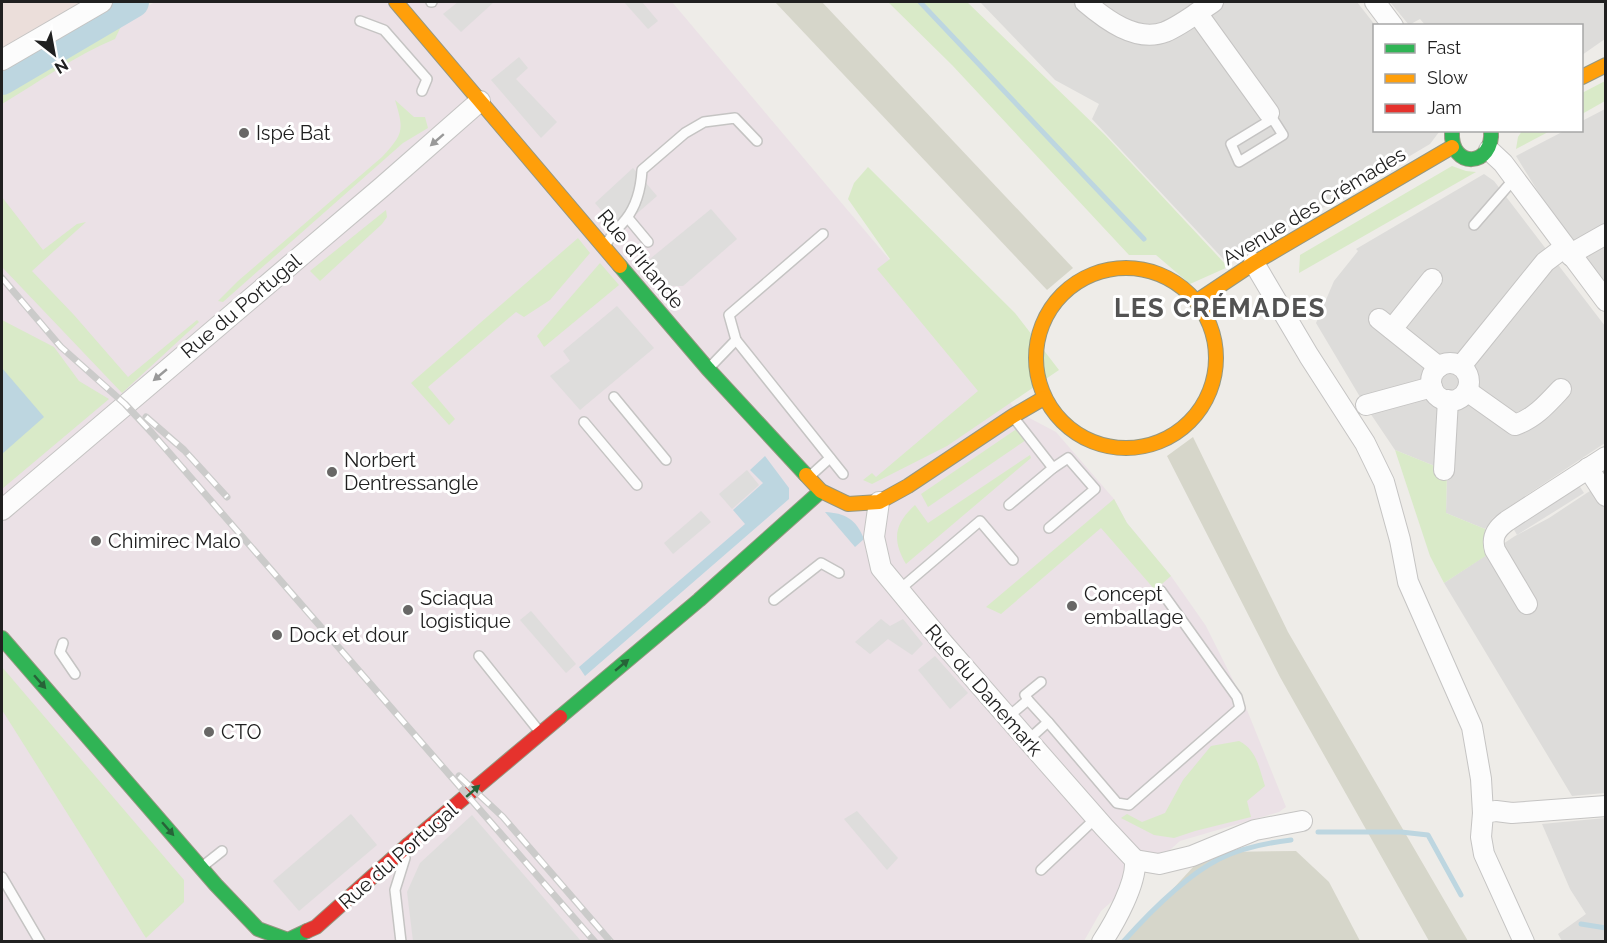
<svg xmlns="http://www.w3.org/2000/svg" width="1607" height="943" font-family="Raleway,sans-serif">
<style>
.residential{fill:#dddcda}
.commercial{fill:#ebdeda}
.industrial{fill:#ebe1e6}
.construction{fill:#d6d6ca}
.grass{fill:#d9eac8}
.parking{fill:#dedddc}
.water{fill:#bdd6e0}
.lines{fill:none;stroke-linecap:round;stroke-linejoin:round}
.stream{stroke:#bdd6e0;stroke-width:5}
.river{stroke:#bdd6e0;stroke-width:32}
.lane-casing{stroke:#c5c4c3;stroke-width:12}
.street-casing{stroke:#c5c4c3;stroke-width:22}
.fast-casing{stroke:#949780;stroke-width:16}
.slow-casing{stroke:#949780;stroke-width:16}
.jam-casing{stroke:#949780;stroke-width:16}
.lane{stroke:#fcfcfc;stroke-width:9}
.street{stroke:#fcfcfc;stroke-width:20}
.fast{stroke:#30b455;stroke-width:14}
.slow{stroke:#ff9f0a;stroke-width:14}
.jam{stroke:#e5322d;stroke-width:14}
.rail-casing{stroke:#cbcbca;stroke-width:7}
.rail{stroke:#fff;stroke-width:4.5;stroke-dasharray:14;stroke-linecap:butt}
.oneway{fill:#999}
.oneway2{fill:#276338}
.poi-dot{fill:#686766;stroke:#fff;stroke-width:2}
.labels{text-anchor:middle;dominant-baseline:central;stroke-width:6;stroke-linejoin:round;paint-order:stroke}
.poi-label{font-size:20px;fill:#202020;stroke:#fff;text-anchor:start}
.street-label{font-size:20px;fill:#202020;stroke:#fff}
.district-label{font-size:26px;font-weight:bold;letter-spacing:1.5px;fill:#535353;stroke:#fff}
</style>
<rect width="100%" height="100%" fill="#eeece8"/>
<!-- residential -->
<g class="residential">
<path d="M980,2H1357L1375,25L1374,130L1439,132L1430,144L1228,264L1092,119L1099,104L1055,80Z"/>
<path d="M1390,2H1605V39L1582,55V26H1426L1420,19L1409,25Z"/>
<path d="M1605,109V283L1547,206L1516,156L1564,131L1582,130V121Z"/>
<path d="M1484,174L1494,181L1605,326V443L1501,512L1493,518L1485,529L1446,513L1447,471L1395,450L1366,407L1316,323L1334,281L1358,251L1356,249Z"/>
<path d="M1605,481V793L1572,796L1444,583L1515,536L1549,518Z"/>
<path d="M1605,818V941H1562L1558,934L1586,914L1570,889L1542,824Z"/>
</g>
<!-- commercial -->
<path class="commercial" d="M2,2H86L2,51Z"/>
<!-- industrial -->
<path class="industrial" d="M155,2H672L1018,412L1056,432L1114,499L1127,523L1171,576L1206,626L1243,700L1286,807L1279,812L1180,841L1101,911L1084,941H2V88Z"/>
<!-- construction -->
<g class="construction">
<path d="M775,2H822L1073,268L1047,290Z"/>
<path d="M1193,437L1288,632L1468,941H1429L1280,677L1167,456Z"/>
<path d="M1296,851L1329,882L1360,941L1124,942L1194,866L1224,852Z"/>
</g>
<!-- grass -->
<g class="grass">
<path d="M888,2H967L1105,135L1228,267L1190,284L1156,255H1129L952,65Z"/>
<path d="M124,20L115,39C74,56 39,82 2,104V95Z"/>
<path d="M1605,81V101L1582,114V93Z"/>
<path d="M395,100L414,117H425L428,128L403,143L223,302L218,301L238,281L382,157C404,133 404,130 395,100Z"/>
<path d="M1522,131V130L1550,131L1516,149L1518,137Z"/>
<path d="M1452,166L1466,171L1476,172L1299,273L1300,255Z"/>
<path d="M868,167L1015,313L1059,370L947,446L872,484L863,480L872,473L876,477L978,391L877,269L890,259L848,199L854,183Z"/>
<path d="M2,197L43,250L77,224L86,222L32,271L74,315L128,377L197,320L199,322L122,393L2,267Z"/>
<path d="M386,210L387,217L382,224L320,281L310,271Z"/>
<path d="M578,238L590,253L550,300L524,317L516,312L428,387L455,419L449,425L411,383Z"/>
<path d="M600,263L619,285L544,347L537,336Z"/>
<path d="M2,320L54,347L79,381L109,399L2,489Z"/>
<path d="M1018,428L1026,440L928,507L921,494Z"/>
<path d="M1395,450L1447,471L1446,513L1485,529L1484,539L1487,555L1444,583L1430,556Z"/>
<path d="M1030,455L1031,458L906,564C892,540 894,524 915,505L928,523Z"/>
<path d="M1114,499L1127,523L1171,576L1155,590L1101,528L1001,614L986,607Z"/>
<path d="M2,667L184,880V902L146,938L2,710Z"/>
<path d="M1239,741C1257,750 1259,768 1265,786L1247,801L1251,817L1195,831L1174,838L1154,835L1121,818L1127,814L1142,822L1165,813L1183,780L1211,746Z"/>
</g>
<!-- parking -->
<g class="parking">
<path d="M458,2H494L461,32L443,14Z"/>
<path d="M624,2H642L658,21L648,29Z"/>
<path d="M519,57L528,68L516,79L557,122L541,138L491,80Z"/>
<path d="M633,168L657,196L618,230L595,203Z"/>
<path d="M711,209L737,239L683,286H667L645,263Z"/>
<path d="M617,306L654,348L580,410L550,376L570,361L563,351Z"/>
<path d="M747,470L759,485L732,509L719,494Z"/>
<path d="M1577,482L1584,493L1517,535L1511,524Z"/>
<path d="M701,511L711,522L673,554L664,543Z"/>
<path d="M531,611L576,664L566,673L520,620Z"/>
<path d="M881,619L890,626L903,619L923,644L912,655L888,639L870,654L855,642Z"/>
<path d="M935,656L968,693L950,709L918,670Z"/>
<path d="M857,811L898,858L887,870L844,819Z"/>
<path d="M351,814L377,845L299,911L273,881Z"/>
<path d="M472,815L581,941H413L407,892L420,863Z"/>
</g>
<!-- water -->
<g class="water">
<path d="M2,368L44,417L2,454Z"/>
<path d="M765,456L789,488V499L585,676L579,667L745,524L733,510L763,483L750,470Z"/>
<path d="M825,512C845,513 856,519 864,539L855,547Z"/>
</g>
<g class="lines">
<!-- stream -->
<g class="stream">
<path d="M920,2L1144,239"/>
<path d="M1318,832H1401L1428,835L1461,895"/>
<path d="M1581,924L1606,928"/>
<path d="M1123,942C1148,914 1186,876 1219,859C1241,848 1266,843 1291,840"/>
</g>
<!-- river -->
<path class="river" d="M2,79L133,2"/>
<!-- lane casing -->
<g class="lane-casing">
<g id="lane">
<path d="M431,2H432"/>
<path d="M360,21L384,30L427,79L422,91"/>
<path d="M1269,113L1283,135L1239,162L1231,144L1272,119"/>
<path d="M628,218L648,242"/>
<path d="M1474,225L1514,179"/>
<path d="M606,245C611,234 619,228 626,219C637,205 641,187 642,170L685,133L704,122L735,118L757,141"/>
<path d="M736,340L729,315L823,234"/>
<path d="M710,367L736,340L843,474"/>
<path d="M614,397L666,460"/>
<path d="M584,422L637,485"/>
<path d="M810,476L830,458"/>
<path d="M1009,505L1053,468L1014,418"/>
<path d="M1049,528L1095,489L1068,458L1053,468"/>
<path d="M899,590L980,521L1013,560"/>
<path d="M774,600L821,563L839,573"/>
<path d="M63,643L60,652L75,674"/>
<path d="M479,656L539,731"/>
<path d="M1028,700L1025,695L1041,682"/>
<path d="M1008,717L1028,700L1048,722"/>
<path d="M1028,740L1048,722L1117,803L1129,805L1240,708L1237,697L1161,591"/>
<path d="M203,866L222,851"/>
<path d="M1041,870L1096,818"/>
<path d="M2,877L40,942"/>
<path d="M401,942L395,890L405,858"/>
</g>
</g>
<!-- street casing -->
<g class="street-casing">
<g id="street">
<path d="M1085,2C1105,19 1136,43 1165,32C1182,25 1198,12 1213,2"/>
<path d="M1375,2L1393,26"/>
<path d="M1197,13L1269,113"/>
<path d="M2,60L102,2"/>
<path d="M1489,150L1503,163L1606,301"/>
<path d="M1571,256L1576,251L1606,234"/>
<path d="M1254,263L1309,356L1365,443L1384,482L1400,540L1408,582L1472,727L1481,779L1483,813L1481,837L1484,854L1524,942"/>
<path d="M1379,319L1439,367"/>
<path d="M1392,329L1432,279"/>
<circle cx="1450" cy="382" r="19"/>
<path d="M1461,366L1545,262L1565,247"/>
<path d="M1467,391L1515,425C1535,418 1547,404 1561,389"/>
<path d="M1366,405L1432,387"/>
<path d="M1588,468L1606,496"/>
<path d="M1444,470L1448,400"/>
<path d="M879,502L874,537L881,568L943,643L1039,753L1104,827L1135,860"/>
<path d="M2,510L382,187L480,101"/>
<path d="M1527,604L1495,550C1491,537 1496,529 1507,521L1606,457"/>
<path d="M1483,813L1496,811L1512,813L1606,806"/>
<path d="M1135,860L1159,864L1192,856L1255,830L1302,821"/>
<path d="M1102,942C1115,922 1137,883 1135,860"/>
</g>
</g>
<!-- fast casing -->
<g class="fast-casing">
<g id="fast">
<path d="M1452,132C1450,169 1494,168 1491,130"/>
<path d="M620,266L708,369L806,475"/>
<path d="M2,638L216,885L258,929L288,940L307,931"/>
<path d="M560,717L699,600L821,491"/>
</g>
</g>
<!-- slow casing -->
<g class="slow-casing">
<g id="slow">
<path d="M396,2L620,266"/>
<path d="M1582,77L1606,65"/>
<circle cx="1126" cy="358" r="90"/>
<path d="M1197,301L1254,263L1452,147"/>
<path d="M806,475L821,491L848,504L879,502L908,486L1013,416L1044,398"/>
</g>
</g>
<!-- jam casing -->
<g class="jam-casing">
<path id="jam" d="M307,931L316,927L409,844L560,717"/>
</g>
<!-- lane -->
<use href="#lane" class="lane"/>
<!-- street -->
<use href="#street" class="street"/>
<!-- fast -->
<use href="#fast" class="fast"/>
<!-- slow -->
<use href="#slow" class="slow"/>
<!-- jam -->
<use href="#jam" class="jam"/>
<!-- rail casing -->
<g class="rail-casing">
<g id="rail">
<path d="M2,278L61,347L125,404L152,433L595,942"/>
<path d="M146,417L184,450L227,497"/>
<path d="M459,776L503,817L611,942"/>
</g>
</g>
<!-- rail -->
<use href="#rail" class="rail"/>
</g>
<!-- one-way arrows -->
<defs><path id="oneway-solid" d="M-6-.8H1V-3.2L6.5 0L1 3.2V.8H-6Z" transform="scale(1.5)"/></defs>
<g class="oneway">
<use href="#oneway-solid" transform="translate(437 140) rotate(139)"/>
<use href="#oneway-solid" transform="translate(160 375) rotate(140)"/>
</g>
<g class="oneway2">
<use href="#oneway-solid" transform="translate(622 665) rotate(-40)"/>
<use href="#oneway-solid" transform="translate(40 682) rotate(49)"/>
<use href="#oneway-solid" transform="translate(473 791) rotate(-41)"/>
<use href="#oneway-solid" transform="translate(168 829) rotate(49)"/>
</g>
<!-- markers -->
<g class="poi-dot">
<circle cx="244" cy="133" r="6"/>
<circle cx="332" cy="472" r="6"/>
<circle cx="96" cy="541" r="6"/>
<circle cx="1072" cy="606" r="6"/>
<circle cx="408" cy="610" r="6"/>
<circle cx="277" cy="635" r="6"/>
<circle cx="209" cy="732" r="6"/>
</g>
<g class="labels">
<!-- poi labels -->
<g class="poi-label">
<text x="256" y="133">Ispé Bat</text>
<text x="344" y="460">Norbert<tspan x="344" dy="23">Dentressangle</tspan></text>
<text x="108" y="541">Chimirec Malo</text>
<text x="1084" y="594">Concept<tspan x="1084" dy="23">emballage</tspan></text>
<text x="420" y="598">Sciaqua<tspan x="420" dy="23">logistique</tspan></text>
<text x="289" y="635">Dock et dour</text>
<text x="221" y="732">CTO</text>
</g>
<!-- street labels -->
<g class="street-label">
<text transform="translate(1314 206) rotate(-31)">Avenue des Crémades</text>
<text transform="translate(641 259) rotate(50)">Rue d'Irlande</text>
<text transform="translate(241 306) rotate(-40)">Rue du Portugal</text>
<text transform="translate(984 690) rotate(49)">Rue du Danemark</text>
<text transform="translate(398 856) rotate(-41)">Rue du Portugal</text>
</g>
<!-- district labels -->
<g class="district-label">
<text x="1220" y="308">LES CRÉMADES</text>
</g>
</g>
<!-- border -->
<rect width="1607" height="943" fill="none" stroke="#202020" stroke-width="6"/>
<!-- legend -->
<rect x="1373" y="24" width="210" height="108" fill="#ffffff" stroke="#a6a6a6" stroke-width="1.5"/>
<rect x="1385" y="44" width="30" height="9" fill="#30b455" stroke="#a6a6a6" stroke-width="1.5"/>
<text x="1427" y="54" font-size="18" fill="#202020">Fast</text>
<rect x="1385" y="74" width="30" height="9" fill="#ff9f0a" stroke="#a6a6a6" stroke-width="1.5"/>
<text x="1427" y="84" font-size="18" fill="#202020">Slow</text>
<rect x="1385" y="104" width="30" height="9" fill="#e5322d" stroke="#a6a6a6" stroke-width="1.5"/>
<text x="1427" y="114" font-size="18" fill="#202020">Jam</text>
<!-- north arrow -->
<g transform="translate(54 54) rotate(149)" stroke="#ffffff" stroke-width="4.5" paint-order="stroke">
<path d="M0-4.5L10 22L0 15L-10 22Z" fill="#202020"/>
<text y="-9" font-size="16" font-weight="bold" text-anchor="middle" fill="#202020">N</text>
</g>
</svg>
